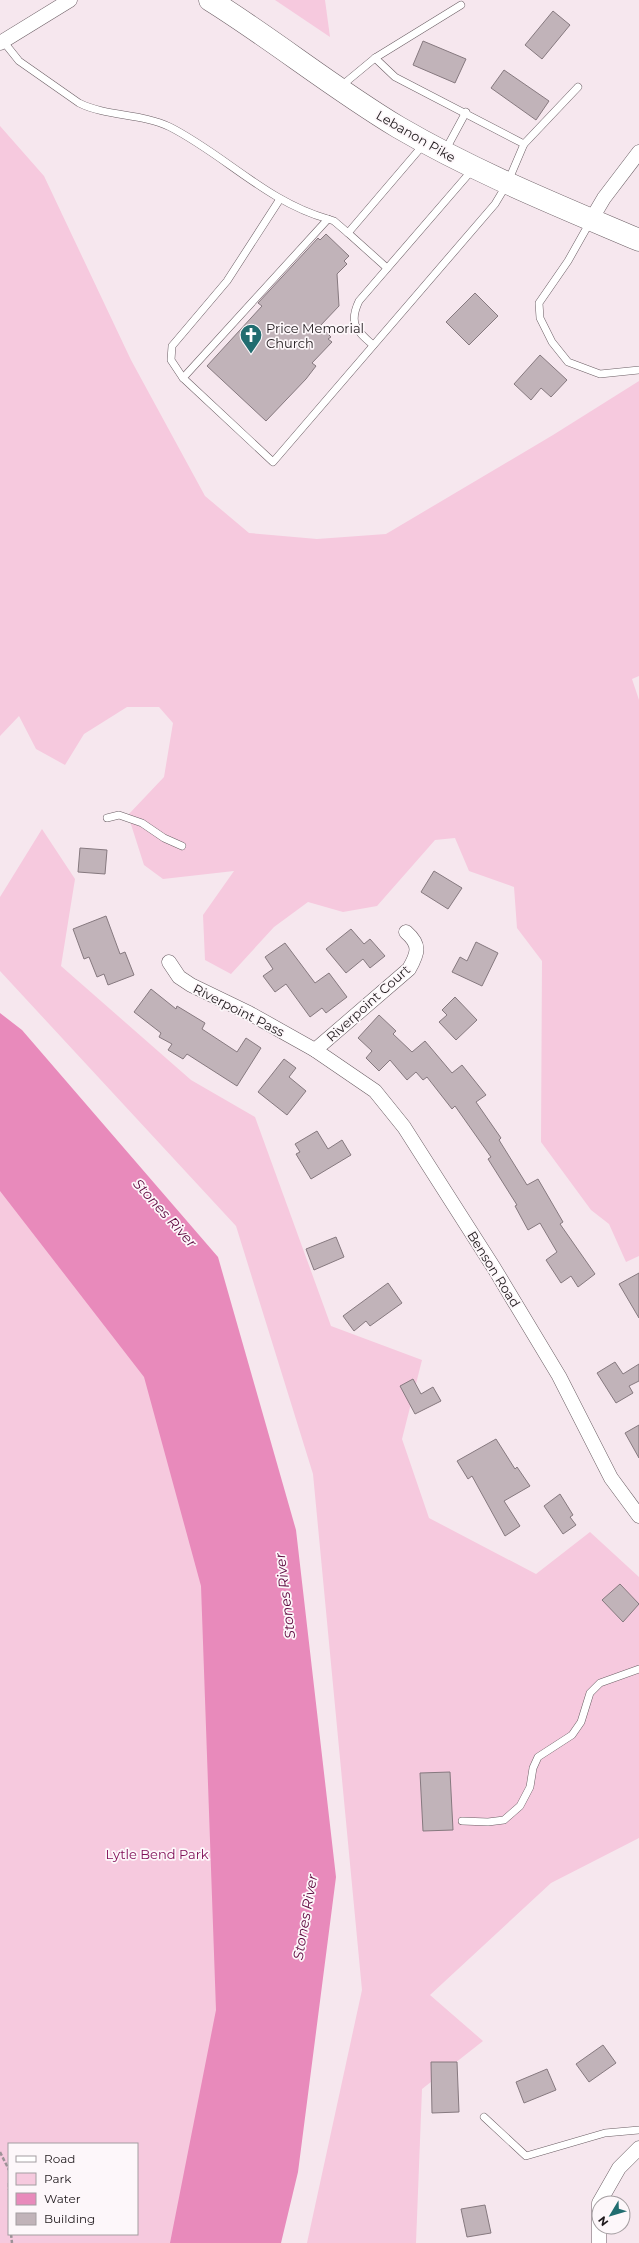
<svg xmlns="http://www.w3.org/2000/svg" width="639" height="2243" font-family="Montserrat,sans-serif">
<style>
.green{fill:#f6c9de;fill-rule:evenodd}
.water{fill:#e88abb}
.building{fill:#c1b3b9;stroke:#86797f}
.lines{fill:none;stroke-linecap:round;stroke-linejoin:round}
.service-casing{stroke:#6b5e64;stroke-width:8}
.minor-casing{stroke:#6b5e64;stroke-width:15}
.primary-casing{stroke:#6b5e64;stroke-width:23}
.path{stroke:#9d9297;stroke-width:2.5;stroke-dasharray:4 2;stroke-linecap:butt}
.service{stroke:#fff;stroke-width:7}
.minor{stroke:#fff;stroke-width:14}
.primary{stroke:#fff;stroke-width:22}
.labels{text-anchor:middle;dominant-baseline:central;stroke-width:3.5;stroke-linejoin:round;paint-order:stroke}
.street-label{font-size:13px;fill:#1f191c;stroke:#fdf7fa}
.poi-label{font-size:13px;fill:#1f191c;stroke:#fdf7fa;text-anchor:start}
.park-label{font-size:13px;fill:#811058;stroke:#fdf7fa}
.water-label{font-size:14px;font-style:italic;fill:#5d083e;stroke:#fdf7fa}
</style>
<rect width="100%" height="100%" fill="#f6e7ee"/>
<!-- green -->
<g class="green">
<path d="M275,0H325L330,37Z"/>
<path d="M0,126L44,176L131,360L205,496L249,533L317,539L386,534L553,435L639,381V676L632,679L639,700V1256L626,1262L609,1224L591,1210L541,1142L542,961L517,928L514,887L469,871L455,838L435,840L377,906L343,912L308,902L274,927L231,974L205,960L203,915L234,871L163,879L144,865L128,815L164,777L173,723L159,707H127L84,734L65,765L36,749L19,716L0,736Z"/>
<path d="M42,829L75,879L61,966L191,1080L255,1117L331,1326L422,1360L402,1439L429,1518L536,1574L590,1532L639,1577V1838L551,1883L430,1995L483,2041L422,2089L416,2243H307L362,1990L313,1474L236,1226L0,971V897Z"/>
<path d="M0,1028L200,1251L245,2243H0ZM9,2144H137V2234H9Z"/>
</g>
<!-- water -->
<path class="water" d="M0,1013L22,1030L218,1257L296,1530L336,1877L298,2172L281,2243H170L216,2010L201,1586L144,1377L0,1191Z"/>
<!-- building -->
<g class="building">
<path d="M553,11L570,25L542,59L525,45Z"/>
<path d="M423,41L466,59L455,83L413,65Z"/>
<path d="M504,70L549,101L536,120L491,88Z"/>
<path d="M326,234L349,256L344,261L347,264L337,274L339,306L320,326L331,337L328,339L332,342L312,363L316,366L306,379L266,421L207,366L262,306L258,303L318,238L320,240Z"/>
<path d="M475,293L498,316L469,345L446,322Z"/>
<path d="M540,355L567,380L551,397L541,388L531,400L514,384Z"/>
<path d="M80,848L107,850L105,874L78,872Z"/>
<path d="M434,871L462,888L448,909L421,892Z"/>
<path d="M106,916L120,954L125,952L134,975L108,985L104,974L97,977L89,957L84,959L73,929Z"/>
<path d="M351,929L364,944L370,939L385,956L370,968L363,959L346,973L326,949Z"/>
<path d="M476,942L498,953L482,986L452,972L460,957L467,961Z"/>
<path d="M285,943L315,983L329,973L347,997L326,1013L322,1008L310,1017L286,984L275,992L263,976L273,969L265,957Z"/>
<path d="M151,989L176,1009L177,1006L205,1023L202,1029L237,1052L246,1038L261,1048L237,1086L187,1054L183,1059L168,1050L172,1044L159,1037L161,1033L134,1012Z"/>
<path d="M455,997L477,1020L456,1040L439,1022L447,1015L442,1010Z"/>
<path d="M379,1015L396,1031L393,1034L412,1052L425,1041L452,1073L462,1065L486,1095L476,1102L501,1138L499,1140L527,1185L538,1179L563,1222L560,1224L595,1274L578,1287L571,1276L561,1283L546,1260L557,1252L540,1223L528,1230L515,1206L517,1205L488,1159L491,1157L455,1106L452,1109L427,1077L423,1080L416,1072L407,1080L390,1060L379,1071L366,1058L372,1051L358,1038Z"/>
<path d="M284,1059L296,1068L289,1077L306,1091L287,1115L258,1092Z"/>
<path d="M317,1131L328,1149L342,1140L351,1155L311,1179L296,1154L300,1152L295,1144Z"/>
<path d="M336,1237L344,1257L314,1270L306,1249Z"/>
<path d="M639,1273V1318L619,1284Z"/>
<path d="M388,1283L402,1303L370,1326L366,1321L354,1331L343,1316Z"/>
<path d="M615,1362L623,1374L639,1364V1381L629,1386L633,1393L616,1403L597,1373Z"/>
<path d="M413,1379L421,1394L433,1387L441,1401L415,1414L400,1386Z"/>
<path d="M639,1425V1458L625,1433Z"/>
<path d="M496,1439L515,1469L517,1467L530,1486L504,1501L520,1526L505,1536L472,1476L468,1479L457,1461Z"/>
<path d="M560,1494L573,1515L570,1517L576,1525L563,1534L544,1506Z"/>
<path d="M620,1584L639,1604L623,1622L602,1600Z"/>
<path d="M450,1772L453,1830L423,1831L420,1773Z"/>
<path d="M603,2045L616,2063L589,2082L576,2064Z"/>
<path d="M431,2062H457L459,2112L432,2113Z"/>
<path d="M547,2069L556,2090L524,2103L516,2082Z"/>
<path d="M485,2205L491,2233L467,2237L461,2209Z"/>
</g>
<g class="lines">
<!-- service casing -->
<g class="service-casing">
<g id="service">
<path d="M3,41L19,61L79,103C107,117 141,113 170,127C225,155 267,202 328,219"/>
<path d="M375,58L395,77L524,144L507,184L495,204L273,462L183,378L328,219L334,221L348,233L424,144"/>
<path d="M340,87L375,58L461,5"/>
<path d="M524,144L578,87"/>
<path d="M445,151L466,112"/>
<path d="M590,222L568,261L539,303L540,318L552,342L568,362L600,374L639,370"/>
<path d="M348,233L387,268"/>
<path d="M373,345C357,331 348,324 359,301L473,169"/>
<path d="M183,378L171,360L172,346L227,281L280,199"/>
<path d="M107,818L119,815L142,823L164,838L182,846"/>
<path d="M462,1821L488,1822L504,1820L520,1806L530,1787L533,1768L538,1757L572,1735L581,1722L590,1693L600,1683L639,1669"/>
<path d="M484,2117L526,2156L605,2133L639,2130"/>
</g>
</g>
<!-- minor casing -->
<g class="minor-casing">
<g id="minor">
<path d="M0,43L70,0"/>
<path d="M591,220L604,198L639,152"/>
<path d="M169,962L179,977L191,985L249,1013L315,1050L375,1091L404,1127L494,1268L559,1376L611,1478L639,1516"/>
<path d="M315,1050L409,969C418,953 421,945 406,932"/>
<path d="M599,2243V2203L619,2168L639,2148"/>
</g>
</g>
<!-- primary casing -->
<g class="primary-casing">
<path id="primary" d="M210,0C274,40 333,88 398,127C475,172 557,205 639,240"/>
</g>
<!-- path -->
<g class="path">
<path d="M0,2152L9,2170"/>
<path d="M9,2183V2190"/>
<path d="M11,2234L12,2243"/>
</g>
<!-- service -->
<use href="#service" class="service"/>
<!-- minor -->
<use href="#minor" class="minor"/>
<!-- primary -->
<use href="#primary" class="primary"/>
</g>
<!-- icons -->
<defs>
<g id="church-pin" transform="scale(1.15)"><path d="M0 17L-7.5 6A9.5 9.5 0 1 1 7.5 6Z" fill="#216d70" stroke="#fdf7fa"/><path d="M-1.2-6h2.4v3.5h3.3v2.4h-3.3V6h-2.4V-.1h-3.3v-2.4h3.3Z" fill="#fff"/></g>
</defs>
<g fill-rule="evenodd">
<use href="#church-pin" x="251" y="335"/>
</g>
<g class="labels">
<!-- street labels -->
<g class="street-label">
<text transform="translate(416 136) rotate(30)">Lebanon Pike</text>
<text transform="translate(368 1003) rotate(-42)">Riverpoint Court</text>
<text transform="translate(239 1010) rotate(27)">Riverpoint Pass</text>
<text transform="translate(494 1269) rotate(58)">Benson Road</text>
</g>
<!-- poi labels -->
<g class="poi-label">
<text x="266" y="328">Price Memorial<tspan x="266" dy="15">Church</tspan></text>
</g>
<!-- park labels -->
<g class="park-label">
<text x="157" y="1854">Lytle Bend Park</text>
</g>
<!-- water labels -->
<g class="water-label">
<text transform="translate(165 1213) rotate(48)">Stones River</text>
<text transform="translate(285 1596) rotate(-97)">Stones River</text>
<text transform="translate(305 1917) rotate(-80)">Stones River</text>
</g>
</g>
<!-- legend -->
<rect x="8" y="2143" width="130" height="92" fill="#fdf7fa" stroke="#a49ea1"/>
<rect x="16" y="2156" width="20" height="6" fill="#ffffff" stroke="#a49ea1"/>
<text x="44" y="2163" font-size="12" fill="#1f191c">Road</text>
<rect x="16" y="2173" width="20" height="12" fill="#f6c9de" stroke="#a49ea1"/>
<text x="44" y="2183" font-size="12" fill="#1f191c">Park</text>
<rect x="16" y="2193" width="20" height="12" fill="#e88abb" stroke="#a49ea1"/>
<text x="44" y="2203" font-size="12" fill="#1f191c">Water</text>
<rect x="16" y="2213" width="20" height="12" fill="#c1b3b9" stroke="#a49ea1"/>
<text x="44" y="2223" font-size="12" fill="#1f191c">Building</text>
<!-- north arrow -->
<g transform="translate(611 2215) rotate(232)"><circle r="19" fill="#fdf7fa" stroke="#a49ea1"/>
<path d="M0-3L7 15L0 10L-7 15Z" fill="#216d70"/>
<text y="-6" font-size="11" font-weight="bold" text-anchor="middle" fill="#1f191c">N</text>
</g>
</svg>
